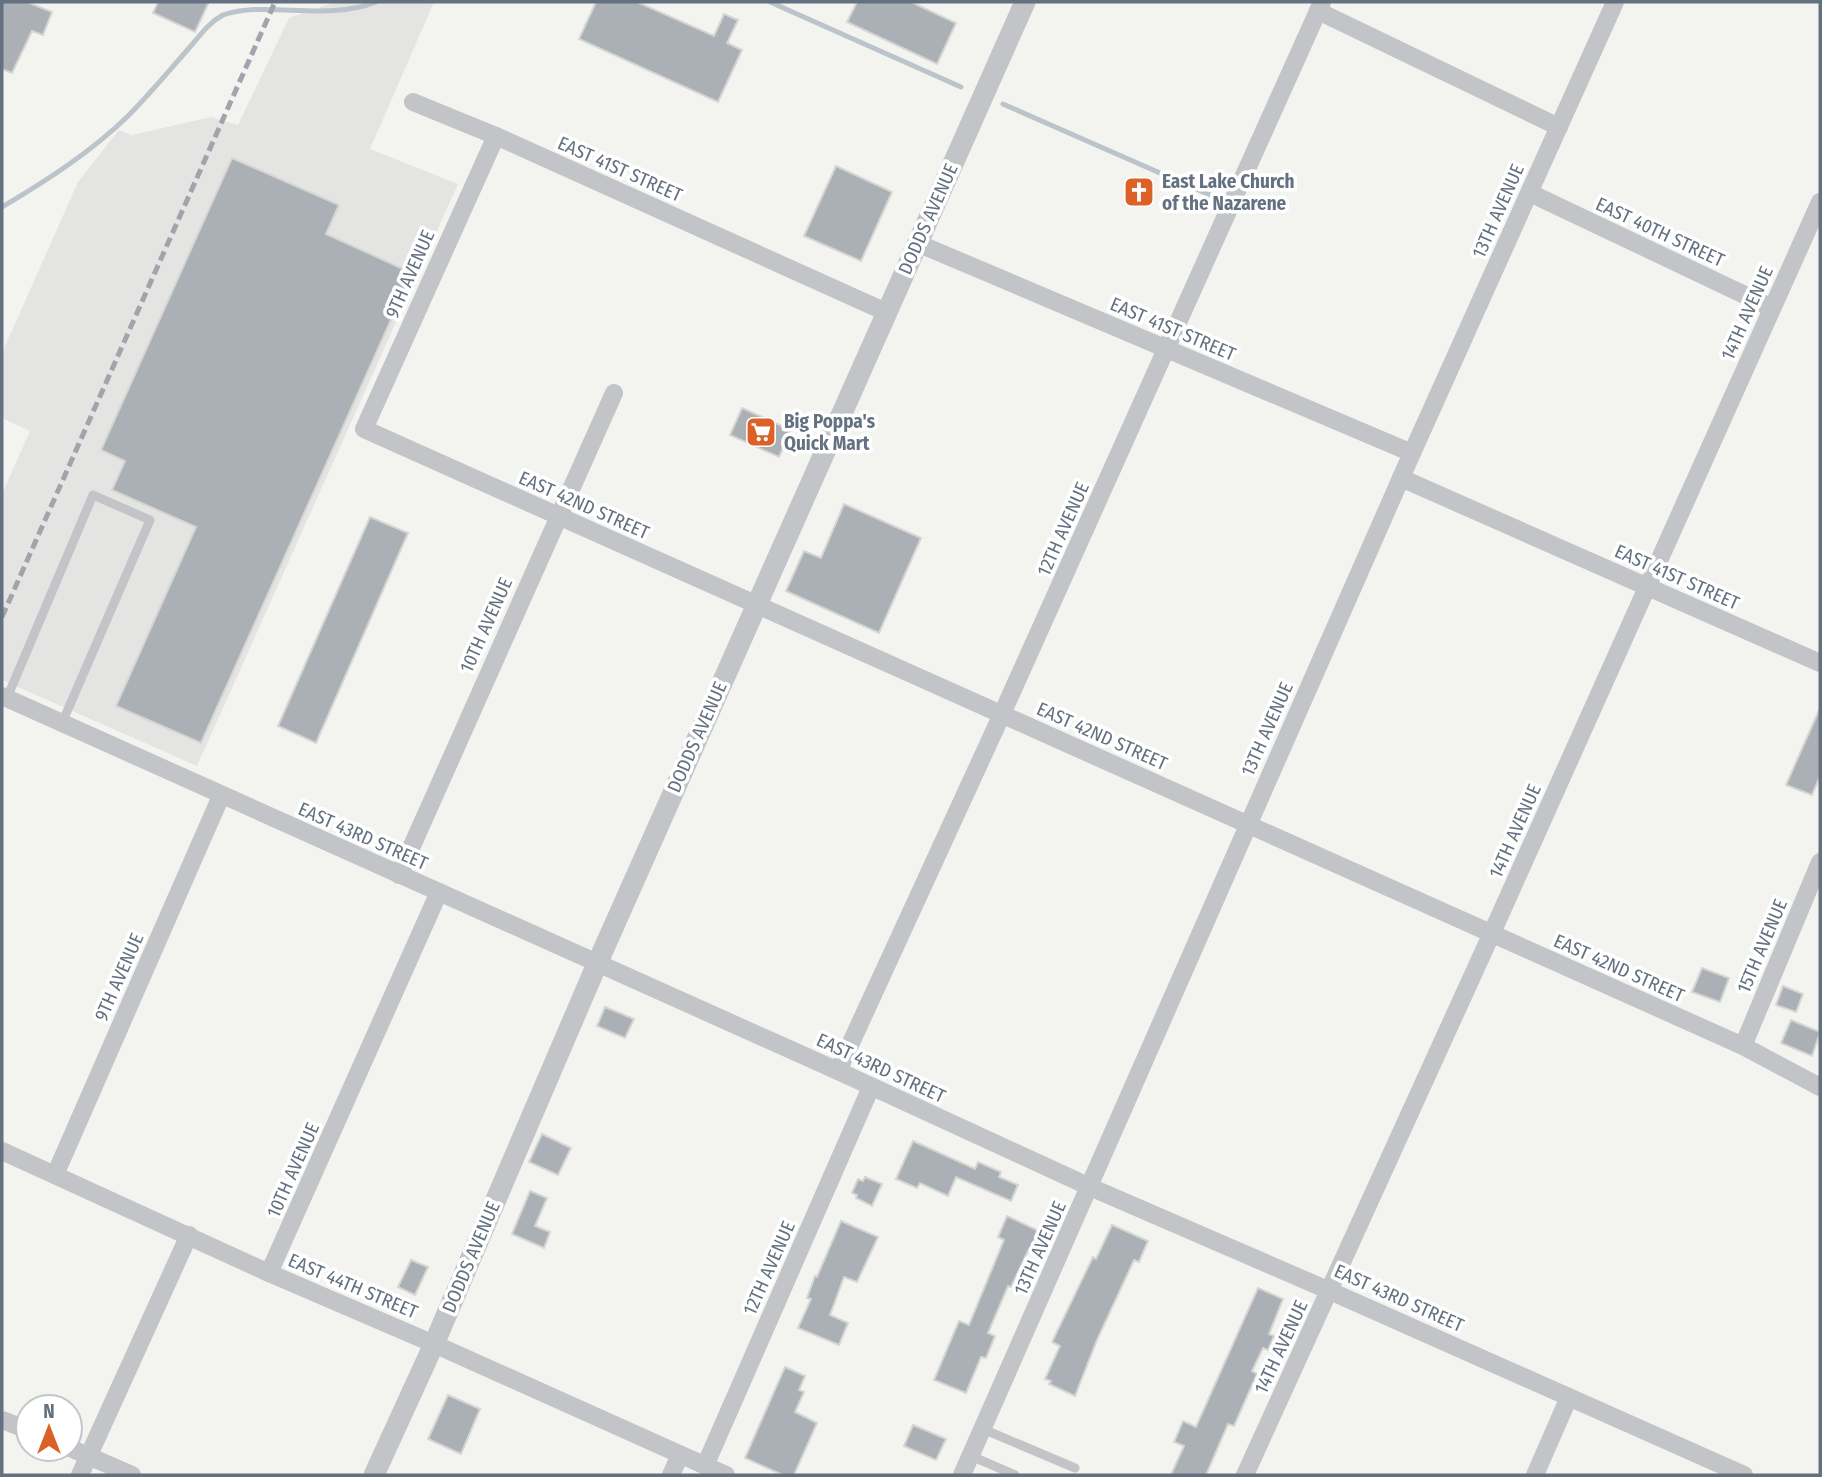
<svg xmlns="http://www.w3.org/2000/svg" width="1822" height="1477" font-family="'Fira Sans Condensed',sans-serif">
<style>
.built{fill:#e4e5e3}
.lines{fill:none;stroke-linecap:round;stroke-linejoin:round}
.stream{stroke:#bac4ca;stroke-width:5}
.building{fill:#aab0b5;stroke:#d5d5d2;stroke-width:2}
.service{stroke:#c2c4c8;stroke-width:9}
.minor{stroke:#c2c4c8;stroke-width:18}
.tertiary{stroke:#c2c4c8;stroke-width:21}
.rail{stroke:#a0a5ab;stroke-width:5;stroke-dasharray:10 5;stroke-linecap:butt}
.labels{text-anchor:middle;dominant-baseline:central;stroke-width:7;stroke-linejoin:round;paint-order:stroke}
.street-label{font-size:19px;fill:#647180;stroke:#fff}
.poi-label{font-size:19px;font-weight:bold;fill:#647180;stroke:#fff;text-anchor:start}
</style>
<rect width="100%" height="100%" fill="#f3f4f0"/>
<!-- built -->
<path class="built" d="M335,2H434L370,149L458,184L197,766L2,680V494L30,431L2,418V353L78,182L119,130L132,135L211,117L238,125L289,18Z"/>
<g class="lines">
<!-- stream -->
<g class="stream">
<path d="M770,2L961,87"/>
<path d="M1003,104L1210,195"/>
<path d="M2,207C46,181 91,152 128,116C149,95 169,71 189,48C200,36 208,23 223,15C265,0 326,22 376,2"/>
</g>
</g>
<!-- building -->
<g class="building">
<path d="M2,2H27L52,12L43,35L32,31L12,73L2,69Z"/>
<path d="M158,2H209L195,32L153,13Z"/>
<path d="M596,2H637L714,36L724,14L738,20L727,43L742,50L718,102L579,39Z"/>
<path d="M857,2H911L956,23L937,64L847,22Z"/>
<path d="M232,158L339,205L326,234L412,273L201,743L116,706L196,527L112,490L125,461L101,450Z"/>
<path d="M836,166L892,192L861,261L804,236Z"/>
<path d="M742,408L791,430L779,457L730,435Z"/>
<path d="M844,504L921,538L879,633L786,591L804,551L821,558Z"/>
<path d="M370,517L408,533L316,743L278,726Z"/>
<path d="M1820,708V776L1812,795L1786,785Z"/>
<path d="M1702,968L1729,978L1720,1002L1692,992Z"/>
<path d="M1783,986L1803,994L1796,1012L1776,1005Z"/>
<path d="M605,1007L634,1019L625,1038L597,1026Z"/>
<path d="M1791,1020L1820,1032L1812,1056L1781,1043Z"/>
<path d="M542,1134L571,1148L558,1175L529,1162Z"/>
<path d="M913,1141L975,1169L978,1162L1001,1172L999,1177L1018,1185L1011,1201L956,1177L948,1196L920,1183L917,1188L896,1179Z"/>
<path d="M865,1177L882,1184L872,1206L856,1198L857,1195L852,1193L858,1179L863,1181Z"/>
<path d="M530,1191L547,1198L535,1226L550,1232L544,1248L512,1234Z"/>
<path d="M1007,1216L1043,1233L1034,1253L1028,1251L1011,1287L1008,1286L988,1333L995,1336L986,1358L981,1357L966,1393L934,1380L959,1321L969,1325L1004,1240L998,1237Z"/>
<path d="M841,1221L878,1237L857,1282L844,1277L830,1315L848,1323L839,1345L798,1328L811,1299L807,1298L815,1276L817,1277Z"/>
<path d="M1112,1225L1148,1241L1139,1262L1134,1260L1097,1340L1075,1396L1049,1384L1051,1381L1045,1379L1060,1346L1052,1342L1093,1257L1096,1259Z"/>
<path d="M411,1260L428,1267L415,1295L398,1287Z"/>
<path d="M1258,1288L1283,1299L1269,1334L1274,1336L1268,1350L1263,1348L1252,1371L1257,1374L1234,1426L1228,1424L1206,1475H1171L1184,1446L1174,1442L1183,1421L1196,1427Z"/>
<path d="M785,1367L805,1376L799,1390L804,1392L795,1412L817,1423L794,1475H783L745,1458Z"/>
<path d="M448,1395L480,1409L461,1454L428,1439Z"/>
<path d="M913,1425L946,1439L936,1460L904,1446Z"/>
</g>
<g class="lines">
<!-- service -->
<g class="service">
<path d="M7,698L93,495L150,520L62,723"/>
<path d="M983,1429L1075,1468"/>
<path d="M971,1456L1015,1475"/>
</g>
<!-- minor -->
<g class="minor">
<path d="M1318,11L1559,127"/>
<path d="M413,102L496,136L886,312"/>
<path d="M496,136L364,429L1743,1046L1820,1087"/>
<path d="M1530,193L1772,308"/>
<path d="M917,243L1412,453"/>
<path d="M1401,478L1820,663"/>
<path d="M2,696L838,1071L1090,1187L1330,1291L1744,1475"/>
<path d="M399,875L614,393"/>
<path d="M1743,1046L1820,862"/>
<path d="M838,1071L1002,714L1322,2"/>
<path d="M2,1151L269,1273L434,1344L726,1475"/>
<path d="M55,1175L221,796"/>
<path d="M269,1273L439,892"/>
<path d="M2,1420L28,1430"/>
<path d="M70,1448L132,1475"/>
<path d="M705,1466L871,1087"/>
<path d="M80,1475L189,1235"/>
<path d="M671,1475L680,1455"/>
<path d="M962,1475L1412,453L1615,2"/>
<path d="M1245,1475L1491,935L1820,202"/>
<path d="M1535,1475L1569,1397"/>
</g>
<!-- tertiary -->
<path class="tertiary" d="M374,1475L434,1344L597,964L1025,2"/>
<!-- rail -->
<path class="rail" d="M2,617L275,2"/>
</g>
<!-- icons -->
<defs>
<g id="church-square" transform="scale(1.575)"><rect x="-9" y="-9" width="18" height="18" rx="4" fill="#dc6127" stroke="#fff"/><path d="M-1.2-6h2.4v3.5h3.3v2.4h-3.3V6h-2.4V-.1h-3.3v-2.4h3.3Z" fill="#fff"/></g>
<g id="supermarket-square" transform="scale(1.575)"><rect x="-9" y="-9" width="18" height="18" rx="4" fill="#dc6127" stroke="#fff"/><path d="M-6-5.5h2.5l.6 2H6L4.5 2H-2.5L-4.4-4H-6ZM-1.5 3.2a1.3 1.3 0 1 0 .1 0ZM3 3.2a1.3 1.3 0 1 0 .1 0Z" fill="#fff"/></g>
</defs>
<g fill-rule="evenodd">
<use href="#church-square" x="1139" y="192"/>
<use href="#supermarket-square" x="761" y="432"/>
</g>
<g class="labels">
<!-- street labels -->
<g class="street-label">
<text transform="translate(620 169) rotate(24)">EAST 41ST STREET</text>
<text transform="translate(1498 211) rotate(-66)">13TH AVENUE</text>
<text transform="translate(928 219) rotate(-66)">DODDS AVENUE</text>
<text transform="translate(1660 232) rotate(25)">EAST 40TH STREET</text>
<text transform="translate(410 274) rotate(-66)">9TH AVENUE</text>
<text transform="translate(1747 313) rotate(-66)">14TH AVENUE</text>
<text transform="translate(1173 329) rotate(23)">EAST 41ST STREET</text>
<text transform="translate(584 505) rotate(24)">EAST 42ND STREET</text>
<text transform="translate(1063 529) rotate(-66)">12TH AVENUE</text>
<text transform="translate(1677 577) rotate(24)">EAST 41ST STREET</text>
<text transform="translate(486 625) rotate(-66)">10TH AVENUE</text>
<text transform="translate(1267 729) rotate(-66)">13TH AVENUE</text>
<text transform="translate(1102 736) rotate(24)">EAST 42ND STREET</text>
<text transform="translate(697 737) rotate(-66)">DODDS AVENUE</text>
<text transform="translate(1515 831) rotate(-66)">14TH AVENUE</text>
<text transform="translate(363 836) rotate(24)">EAST 43RD STREET</text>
<text transform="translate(1762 946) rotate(-67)">15TH AVENUE</text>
<text transform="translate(1619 968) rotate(24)">EAST 42ND STREET</text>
<text transform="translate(119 977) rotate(-66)">9TH AVENUE</text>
<text transform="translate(881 1068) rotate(25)">EAST 43RD STREET</text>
<text transform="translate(293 1170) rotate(-66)">10TH AVENUE</text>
<text transform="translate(1040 1248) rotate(-66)">13TH AVENUE</text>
<text transform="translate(471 1257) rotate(-67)">DODDS AVENUE</text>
<text transform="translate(769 1268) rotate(-66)">12TH AVENUE</text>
<text transform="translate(353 1286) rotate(23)">EAST 44TH STREET</text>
<text transform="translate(1399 1298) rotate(24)">EAST 43RD STREET</text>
<text transform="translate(1281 1347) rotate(-65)">14TH AVENUE</text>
</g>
<!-- poi labels -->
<g class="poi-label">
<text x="1162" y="181">East Lake Church<tspan x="1162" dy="22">of the Nazarene</tspan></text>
<text x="784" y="421">Big Poppa's<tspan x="784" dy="22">Quick Mart</tspan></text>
</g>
</g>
<!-- border -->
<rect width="1822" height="1477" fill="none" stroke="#647180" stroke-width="7"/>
<!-- north arrow -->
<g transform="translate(49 1428)"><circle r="33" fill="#ffffff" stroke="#c1c6cc" stroke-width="2"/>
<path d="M0-5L12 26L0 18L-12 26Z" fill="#dc6127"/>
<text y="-10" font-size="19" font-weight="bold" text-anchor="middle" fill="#647180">N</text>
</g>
</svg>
